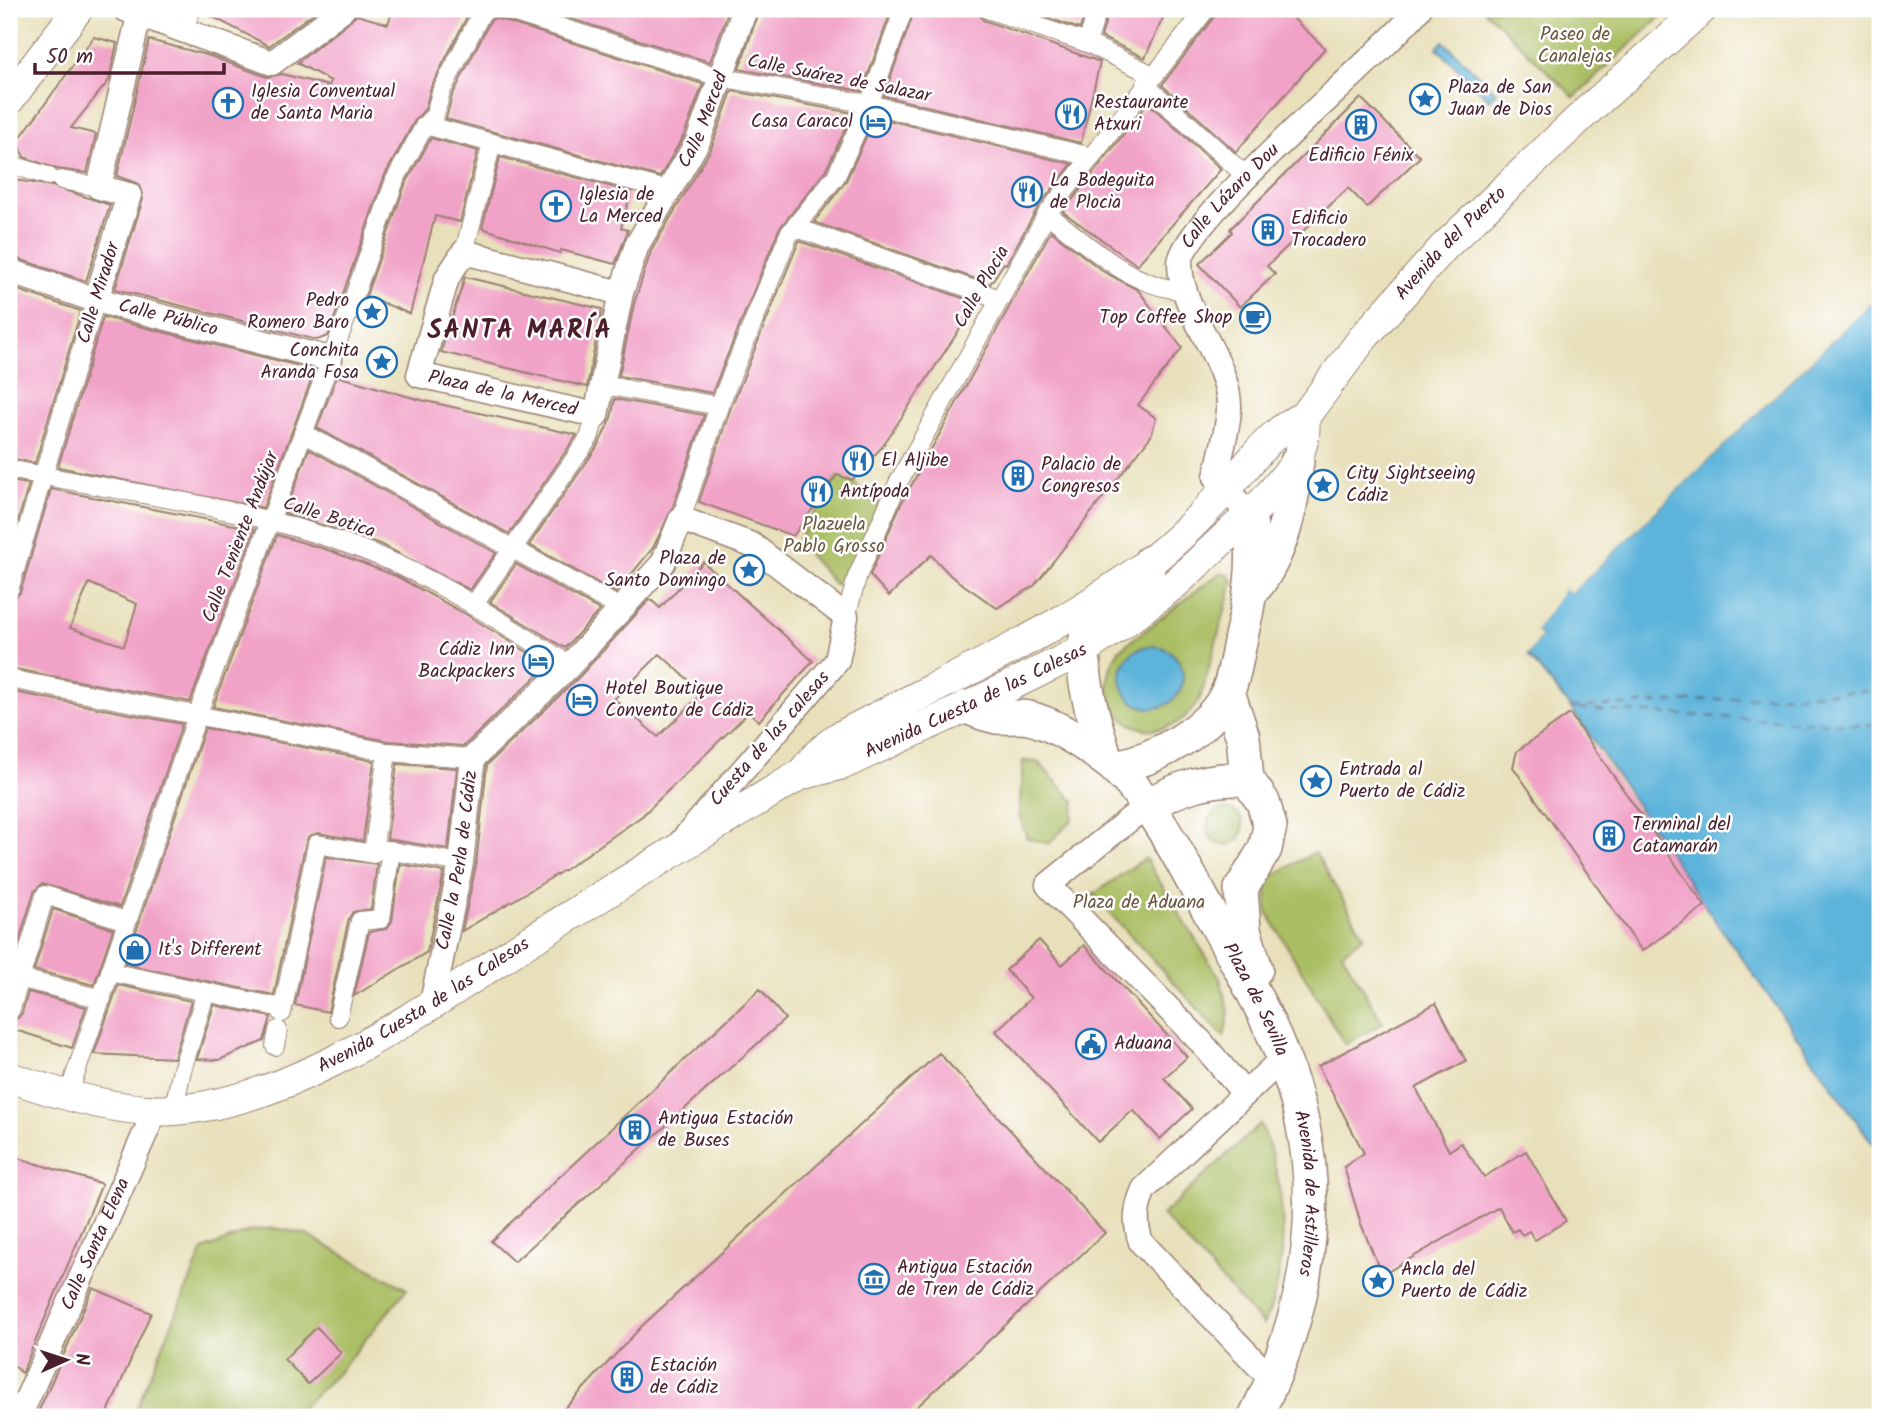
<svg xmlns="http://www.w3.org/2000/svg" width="1889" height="1426" font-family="Kalam,sans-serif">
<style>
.green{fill:#aabe63;stroke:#7a6e47;stroke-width:2}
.water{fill:#5db4da;stroke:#546a82;stroke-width:2}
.pier{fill:#e8e0ba}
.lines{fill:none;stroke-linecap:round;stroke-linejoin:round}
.ferry{stroke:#525b71;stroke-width:2;stroke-dasharray:9 7;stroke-linecap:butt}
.building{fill:#f1a2c7;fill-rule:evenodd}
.pedestrian-casing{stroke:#998072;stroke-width:20}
.minor-casing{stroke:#998072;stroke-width:27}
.tertiary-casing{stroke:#998072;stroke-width:32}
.secondary-casing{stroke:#998072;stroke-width:36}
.pedestrian{stroke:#fff;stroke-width:18}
.minor{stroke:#fff;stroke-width:24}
.tertiary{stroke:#fff;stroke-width:30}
.secondary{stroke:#fff;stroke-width:33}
.labels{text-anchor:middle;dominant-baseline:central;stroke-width:5;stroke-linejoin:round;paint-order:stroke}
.park-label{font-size:19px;fill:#6c573f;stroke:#fff}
.street-label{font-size:19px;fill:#4a1f2b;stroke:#fff}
.poi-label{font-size:19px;fill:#4a1f2b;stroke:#fff;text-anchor:start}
.district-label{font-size:26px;font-weight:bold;letter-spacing:2px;fill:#4a1f2b;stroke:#fff}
</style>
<rect width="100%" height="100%" fill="#fff"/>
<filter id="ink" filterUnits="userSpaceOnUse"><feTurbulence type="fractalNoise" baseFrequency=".0143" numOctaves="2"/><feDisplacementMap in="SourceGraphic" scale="14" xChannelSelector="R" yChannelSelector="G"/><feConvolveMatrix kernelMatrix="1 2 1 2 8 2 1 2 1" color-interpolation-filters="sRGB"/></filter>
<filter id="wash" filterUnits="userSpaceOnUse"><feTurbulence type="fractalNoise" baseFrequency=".00686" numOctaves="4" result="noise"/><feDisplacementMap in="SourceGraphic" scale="28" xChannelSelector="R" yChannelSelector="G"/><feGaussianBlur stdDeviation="1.57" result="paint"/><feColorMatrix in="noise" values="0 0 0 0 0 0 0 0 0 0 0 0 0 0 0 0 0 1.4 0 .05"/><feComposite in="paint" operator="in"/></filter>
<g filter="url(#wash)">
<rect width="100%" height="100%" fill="#e8e0ba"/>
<!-- green -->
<g class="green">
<path d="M1483,9H1669L1574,97Z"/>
<path d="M840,472L880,504L846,583L834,584L797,541Z"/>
<path d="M1220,573L1228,574L1233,582L1201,696C1166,763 1077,719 1119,650Z"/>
<path d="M1023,761L1038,762L1075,802L1072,820L1049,844L1027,838L1019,815Z"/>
<circle cx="1225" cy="827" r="18"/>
<path d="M1315,852L1364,936L1342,953L1383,1023L1345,1045L1267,912V879Z"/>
<path d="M1145,858L1220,979L1229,1012L1224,1037L1093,895Z"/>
<path d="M1260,1124C1287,1181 1292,1267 1263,1325L1162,1215Z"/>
<path d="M275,1228L305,1234L407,1289L337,1374L292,1417H133L203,1250L250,1231Z"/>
</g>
<!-- water -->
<g class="water">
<path d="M1443,41L1496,92L1489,100L1437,48Z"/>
<path d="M1880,294V1154L1705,906L1571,708L1528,655L1541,636L1535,632L1565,588L1571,593Z"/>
<circle cx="1152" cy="677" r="31"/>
</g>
<!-- pier -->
<path class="pier" d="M1880,290V294L1571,593L1565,589L1535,632L1541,636L1528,655L1526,652L1536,637L1532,630L1563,586L1570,588Z"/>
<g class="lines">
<!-- ferry -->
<g class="ferry">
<path d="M1571,708L1880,690"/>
<path d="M1579,709L1880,726"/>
</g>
</g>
<g id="blocks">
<!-- building -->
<g class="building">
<path d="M203,9H319L269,46L203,12Z"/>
<path d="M393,9H471L431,87L425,109L415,120L385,175L328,336L317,340L115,289L143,199L139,184L117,176L149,40L207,55L267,77L282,74L329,86L331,81L297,63L357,15L388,24Z"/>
<path d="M539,9H729L710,62Z"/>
<path d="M760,9H892L862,91L739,69Z"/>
<path d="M915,9H976L983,20L1100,62L1081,143L884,96Z"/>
<path d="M1022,9H1086L1080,29Z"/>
<path d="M1109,9H1167L1145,58L1101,37Z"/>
<path d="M1220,9H1283L1325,48L1236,152L1162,85Z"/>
<path d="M495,18L703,84L684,135L660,177L446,119L452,96L490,21Z"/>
<path d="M94,37L117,43L109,80L71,128L96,134L87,173L57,169L24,157L17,142Z"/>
<path d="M732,91L853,113L826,170L779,229L712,393L619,376L634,304L651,251L711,149Z"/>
<path d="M1361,98L1420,157L1367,207L1348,188L1267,266L1275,274L1240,307L1199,264L1232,232L1230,229Z"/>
<path d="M1148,103L1221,169L1137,265L1063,212Z"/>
<path d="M875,117L1072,164L1038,207L1006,264L1004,263L990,284L814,222L846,181Z"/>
<path d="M431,138L478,151L460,222L435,216L410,314L366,296L405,185Z"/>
<path d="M500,157L631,192L621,228L628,230L615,264L561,250L560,253L482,228Z"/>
<path d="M9,179L52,186L110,205L86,281L9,256Z"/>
<path d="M1051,231L1104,272L1138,290L1182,348L1138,405L1156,418L1151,436L1034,586L997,608L951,576L931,555L889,596L870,575L900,506Z"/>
<path d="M799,241L977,303L882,447L852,480L837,475L793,536L699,502L730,410Z"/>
<path d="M465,277L602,309L587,387L441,352Z"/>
<path d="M9,287L81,311L35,463L9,458Z"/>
<path d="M103,317L315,370L263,508L58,467Z"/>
<path d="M337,376L417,399L577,435L509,534L317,428Z"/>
<path d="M615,399L704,415L673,507L653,548L616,593L529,545L599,444L611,418Z"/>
<path d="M309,449L496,553L470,590L380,544L285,513Z"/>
<path d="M9,481L29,484L9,551Z"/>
<path d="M51,489L255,529L190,702L9,668V601L20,593ZM89,583L137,604L124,646L70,628Z"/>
<path d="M277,535L328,550L396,576L464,613L548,665L464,746L388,741L213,707Z"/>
<path d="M703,562L813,661L759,721L749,712L642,816L566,869L462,931L476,865L487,765L580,676L650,599L660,608ZM660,654L703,693L658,737L614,699Z"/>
<path d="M516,564L600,610L565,648L490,602Z"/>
<path d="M9,691L182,724L120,907L42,884L34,892L12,965H9Z"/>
<path d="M1570,714L1705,906L1642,951L1513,767L1517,751Z"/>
<path d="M205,728L374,761L363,841L318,833L309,836L306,841L274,995L125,964Z"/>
<path d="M397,764L457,768L448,849L387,839Z"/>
<path d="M326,857L377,864L371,909L353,912L349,918L328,1012L295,1005Z"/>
<path d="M400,864L444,872L427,952L354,996L369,932L386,929L392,921Z"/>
<path d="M53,909L113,929L94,985L34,970Z"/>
<path d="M1039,940L1062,965L1084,945L1187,1057L1164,1078L1192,1109L1160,1139L1133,1110L1098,1142L996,1031L1031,998L1006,970Z"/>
<path d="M118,985L191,1001L174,1058L94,1054Z"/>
<path d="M760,989L785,1019L514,1262L491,1241Z"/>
<path d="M28,992L86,1007L72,1048L9,1028V1020L18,1018L22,1013Z"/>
<path d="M1436,1003L1466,1061L1416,1088L1449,1151L1461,1143L1484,1177L1526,1151L1566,1221L1535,1240L1529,1231L1522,1235L1518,1229L1512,1232L1499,1207L1382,1275L1361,1224L1344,1167L1364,1153L1318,1066Z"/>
<path d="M214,1005L271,1017L264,1041L219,1060L197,1059Z"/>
<path d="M939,1053L1105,1233L906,1417H557L643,1325Z"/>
<path d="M9,1155L102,1184L22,1373L9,1361Z"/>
<path d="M93,1288L151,1313L106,1417H36Z"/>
<path d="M317,1327L341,1353L308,1384L284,1359Z"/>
</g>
</g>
</g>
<g filter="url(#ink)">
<use href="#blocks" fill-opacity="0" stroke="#998072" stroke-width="2"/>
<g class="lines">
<!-- pedestrian casing -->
<g class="pedestrian-casing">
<g id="pedestrian">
<path d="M502,9L719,77L869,104L1092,157"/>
<path d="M987,9L1087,43L1153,75"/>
<path d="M184,28L192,9"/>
<path d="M1087,43L1098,9"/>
<path d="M1145,85L1247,177"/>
<path d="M425,125L670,191"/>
<path d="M9,164L48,176"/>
<path d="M61,180L99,187"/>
<path d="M1047,214C1088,244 1130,287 1182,290"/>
<path d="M794,227L1000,299"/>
<path d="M464,252L492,143"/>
<path d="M603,385L719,406"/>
<path d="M303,433L622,609"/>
<path d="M9,469C131,494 260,508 376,555C443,582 508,627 570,665"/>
<path d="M681,519L719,406L789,234L836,176L869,104L904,9"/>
<path d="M9,590L96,300"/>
<path d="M473,606L589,438L596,415"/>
<path d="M846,617L857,577L898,483L1047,214L1206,9"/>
<path d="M9,679L387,752L473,758"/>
<path d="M380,849L461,863"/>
<path d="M110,972L282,1008"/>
<path d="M10,976L102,999"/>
<path d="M11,1009L45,895L126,921"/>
<path d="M282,1013L317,844L373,854L387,752"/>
<path d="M338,1017L360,921L381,919L391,850"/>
<path d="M275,1046L278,1030"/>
<path d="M68,1096L197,716L349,311L395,180L425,125L435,115L441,92L482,12L488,9"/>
<path d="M173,1111L182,1070L206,992"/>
</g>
</g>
<!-- minor casing -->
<g class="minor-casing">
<g id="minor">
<path d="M125,9L272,63L343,9"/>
<path id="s1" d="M9,271L96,300L330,359"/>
<path id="s2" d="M621,293L464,252L447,278L419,375L596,415L621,293L637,245L698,141L745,9"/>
<path d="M96,300L129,195L99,187L139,16"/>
<path id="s3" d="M1249,515L1216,477C1220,455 1228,431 1229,409C1231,363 1181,314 1180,264C1179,223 1384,54 1419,9"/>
<path d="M1146,806L1048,885L1201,1042L1244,1093"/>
<path id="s4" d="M432,1003L461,863L473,758L570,665L663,563L681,519L752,545L846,617L837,661L681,842"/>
<path d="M1273,1381L1141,1242C1134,1222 1136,1208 1144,1189L1283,1058"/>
<path id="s5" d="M19,1417L156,1109"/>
</g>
</g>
<!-- tertiary casing -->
<g class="tertiary-casing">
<g id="tertiary">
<path d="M9,100L78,9"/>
<path d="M800,775L818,754L837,738C941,682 1052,636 1147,564C1176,543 1204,513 1228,487C1252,461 1271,430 1305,416"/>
<path id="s6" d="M9,1077C55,1093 125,1114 174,1110C300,1101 421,1010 525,944C616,887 707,830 800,775L843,764L967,707L1085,649L1118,627L1177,582L1265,500L1297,462L1304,437L1305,416L1363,338L1444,247L1587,111L1702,9"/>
</g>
</g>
<!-- secondary casing -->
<g class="secondary-casing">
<g id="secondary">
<path d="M1253,590C1282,555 1292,506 1297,462"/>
<path d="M1228,692L1243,737L1247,779L1263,802L1270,826L1265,849L1241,889L1244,930L1256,969"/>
<path id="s7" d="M967,707C976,711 987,715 997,717C1007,718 1018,716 1029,718C1055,724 1086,745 1107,761C1148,792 1183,864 1208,909C1232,955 1261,1002 1280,1050C1331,1175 1315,1300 1255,1417"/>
<path d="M1106,760C1097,727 1067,647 1096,620C1118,599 1141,592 1150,562"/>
<path d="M1115,767C1154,760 1212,730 1228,691C1236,672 1238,648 1243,628C1252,590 1256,554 1249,515"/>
<path d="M1146,806C1179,787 1208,778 1247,779"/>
</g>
</g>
<!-- pedestrian -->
<use href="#pedestrian" class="pedestrian"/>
<!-- minor -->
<use href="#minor" class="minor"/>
<!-- tertiary -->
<use href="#tertiary" class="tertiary"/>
<!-- secondary -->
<use href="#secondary" class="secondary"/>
</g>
</g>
<!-- icons -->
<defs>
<g id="sight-ring" transform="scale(1.575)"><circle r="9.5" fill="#fff" stroke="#1f6fb2" stroke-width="1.5"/><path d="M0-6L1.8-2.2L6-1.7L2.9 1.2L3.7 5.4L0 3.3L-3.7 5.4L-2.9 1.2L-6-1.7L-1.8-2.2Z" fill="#1f6fb2"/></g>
<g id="church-ring" transform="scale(1.575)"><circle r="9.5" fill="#fff" stroke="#1f6fb2" stroke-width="1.5"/><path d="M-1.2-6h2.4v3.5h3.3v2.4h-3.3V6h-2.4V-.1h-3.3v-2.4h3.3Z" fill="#1f6fb2"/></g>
<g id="restaurant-ring" transform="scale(1.575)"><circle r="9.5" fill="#fff" stroke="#1f6fb2" stroke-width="1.5"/><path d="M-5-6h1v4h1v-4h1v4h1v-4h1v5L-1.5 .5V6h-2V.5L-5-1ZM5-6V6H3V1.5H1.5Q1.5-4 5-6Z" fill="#1f6fb2"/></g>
<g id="hotel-ring" transform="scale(1.575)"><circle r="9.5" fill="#fff" stroke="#1f6fb2" stroke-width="1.5"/><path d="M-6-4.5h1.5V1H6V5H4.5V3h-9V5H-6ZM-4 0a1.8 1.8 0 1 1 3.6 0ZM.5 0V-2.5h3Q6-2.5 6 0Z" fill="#1f6fb2"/></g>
<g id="building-ring" transform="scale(1.575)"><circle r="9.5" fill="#fff" stroke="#1f6fb2" stroke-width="1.5"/><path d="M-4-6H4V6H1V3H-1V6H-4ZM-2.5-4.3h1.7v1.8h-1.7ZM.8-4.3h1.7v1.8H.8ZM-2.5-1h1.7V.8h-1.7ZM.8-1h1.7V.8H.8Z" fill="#1f6fb2"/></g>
<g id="cafe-ring" transform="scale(1.575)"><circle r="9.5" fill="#fff" stroke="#1f6fb2" stroke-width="1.5"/><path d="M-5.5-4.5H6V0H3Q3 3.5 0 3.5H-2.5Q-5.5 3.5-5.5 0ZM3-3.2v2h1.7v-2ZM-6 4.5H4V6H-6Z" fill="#1f6fb2"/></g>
<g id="shop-ring" transform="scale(1.575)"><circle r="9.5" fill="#fff" stroke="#1f6fb2" stroke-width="1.5"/><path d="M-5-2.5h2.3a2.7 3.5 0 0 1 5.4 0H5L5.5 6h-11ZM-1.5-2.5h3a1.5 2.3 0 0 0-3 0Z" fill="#1f6fb2"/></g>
<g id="civic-ring" transform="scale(1.575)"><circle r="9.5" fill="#fff" stroke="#1f6fb2" stroke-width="1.5"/><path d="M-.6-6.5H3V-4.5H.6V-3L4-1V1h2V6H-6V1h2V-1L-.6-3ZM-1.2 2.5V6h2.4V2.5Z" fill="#1f6fb2"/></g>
<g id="museum-ring" transform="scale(1.575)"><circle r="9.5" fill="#fff" stroke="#1f6fb2" stroke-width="1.5"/><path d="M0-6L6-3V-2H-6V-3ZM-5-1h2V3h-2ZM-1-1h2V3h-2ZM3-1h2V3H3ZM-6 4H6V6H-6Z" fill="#1f6fb2"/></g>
</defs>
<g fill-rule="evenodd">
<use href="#sight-ring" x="1425" y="99"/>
<use href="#church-ring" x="228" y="103"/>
<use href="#restaurant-ring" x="1071" y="114"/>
<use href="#hotel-ring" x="876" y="122"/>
<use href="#building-ring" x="1361" y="125"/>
<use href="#restaurant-ring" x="1027" y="192"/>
<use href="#church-ring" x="556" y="206"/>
<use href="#building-ring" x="1268" y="230"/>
<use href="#sight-ring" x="372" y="312"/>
<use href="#cafe-ring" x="1255" y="318"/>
<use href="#sight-ring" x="382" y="362"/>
<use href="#restaurant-ring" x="858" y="461"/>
<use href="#building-ring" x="1018" y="476"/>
<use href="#sight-ring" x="1323" y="485"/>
<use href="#restaurant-ring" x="817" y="492"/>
<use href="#sight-ring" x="749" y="570"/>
<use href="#hotel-ring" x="538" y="661"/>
<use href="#hotel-ring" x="582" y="700"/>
<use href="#sight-ring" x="1316" y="781"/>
<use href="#building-ring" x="1609" y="836"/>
<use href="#shop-ring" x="135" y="950"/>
<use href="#civic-ring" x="1091" y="1044"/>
<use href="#building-ring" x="635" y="1130"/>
<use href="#museum-ring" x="874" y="1279"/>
<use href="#sight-ring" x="1378" y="1281"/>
<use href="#building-ring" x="627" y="1377"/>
</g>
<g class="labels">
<!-- park labels -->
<g class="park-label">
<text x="1575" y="35">Paseo de<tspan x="1575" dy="22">Canalejas</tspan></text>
<text x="834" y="525">Plazuela<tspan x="834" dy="22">Pablo Grosso</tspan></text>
<text x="1139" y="903">Plaza de Aduana</text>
</g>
<!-- street labels -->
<g class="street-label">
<text transform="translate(839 79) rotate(11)">Calle Suárez de Salazar</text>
<text stroke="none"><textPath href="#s2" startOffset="793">Calle Merced</textPath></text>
<text stroke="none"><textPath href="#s3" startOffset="360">Calle Lázaro Dou</textPath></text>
<text stroke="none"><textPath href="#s6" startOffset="1754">Avenida del Puerto</textPath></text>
<text transform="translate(982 287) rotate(-60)">Calle Plocia</text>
<text transform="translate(99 293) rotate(-73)">Calle Mirador</text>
<text stroke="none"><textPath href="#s1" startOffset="166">Calle Público</textPath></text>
<text stroke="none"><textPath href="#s2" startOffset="380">Plaza de la Merced</textPath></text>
<text transform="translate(329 518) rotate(18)">Calle Botica</text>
<text transform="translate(241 537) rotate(-69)">Calle Teniente Andújar</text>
<text stroke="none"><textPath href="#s6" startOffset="1076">Avenida Cuesta de las Calesas</textPath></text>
<text transform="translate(770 739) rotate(-49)">Cuesta de las calesas</text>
<text stroke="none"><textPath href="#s4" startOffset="145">Calle la Perla de Cádiz</textPath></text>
<text stroke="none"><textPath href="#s7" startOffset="436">Plaza de Sevilla</textPath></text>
<text stroke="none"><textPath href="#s6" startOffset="443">Avenida Cuesta de las Calesas</textPath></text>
<text stroke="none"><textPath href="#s7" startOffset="639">Avenida de Astilleros</textPath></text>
<text stroke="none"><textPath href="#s5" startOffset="189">Calle Santa Elena</textPath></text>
</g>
<!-- poi labels -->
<g class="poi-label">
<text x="1448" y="88">Plaza de San<tspan x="1448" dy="22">Juan de Dios</tspan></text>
<text x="251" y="92">Iglesia Conventual<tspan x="251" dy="22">de Santa Maria</tspan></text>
<text x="1094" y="103">Restaurante<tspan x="1094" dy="22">Atxuri</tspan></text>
<text x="853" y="122" text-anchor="end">Casa Caracol</text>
<text x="1361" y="156" text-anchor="middle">Edificio Fénix</text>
<text x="1050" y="181">La Bodeguita<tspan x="1050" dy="22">de Plocia</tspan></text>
<text x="579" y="195">Iglesia de<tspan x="579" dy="22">La Merced</tspan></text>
<text x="1291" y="219">Edificio<tspan x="1291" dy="22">Trocadero</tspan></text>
<text x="349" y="301" text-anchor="end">Pedro<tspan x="349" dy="22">Romero Baro</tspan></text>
<text x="1232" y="318" text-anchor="end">Top Coffee Shop</text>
<text x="359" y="351" text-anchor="end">Conchita<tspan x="359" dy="22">Aranda Fosa</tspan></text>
<text x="881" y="461">El Aljibe</text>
<text x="1041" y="465">Palacio de<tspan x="1041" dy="22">Congresos</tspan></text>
<text x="1346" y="474">City Sightseeing<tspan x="1346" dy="22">Cádiz</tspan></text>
<text x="840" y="492">Antípoda</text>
<text x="726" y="559" text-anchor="end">Plaza de<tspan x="726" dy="22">Santo Domingo</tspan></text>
<text x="515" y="650" text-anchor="end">Cádiz Inn<tspan x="515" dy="22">Backpackers</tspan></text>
<text x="605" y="689">Hotel Boutique<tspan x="605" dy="22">Convento de Cádiz</tspan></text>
<text x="1339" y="770">Entrada al<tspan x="1339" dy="22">Puerto de Cádiz</tspan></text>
<text x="1632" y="825">Terminal del<tspan x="1632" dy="22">Catamarán</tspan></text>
<text x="158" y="950">It's Different</text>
<text x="1114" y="1044">Aduana</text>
<text x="658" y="1119">Antigua Estación<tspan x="658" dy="22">de Buses</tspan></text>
<text x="897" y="1268">Antigua Estación<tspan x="897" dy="22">de Tren de Cádiz</tspan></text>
<text x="1401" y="1270">Ancla del<tspan x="1401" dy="22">Puerto de Cádiz</tspan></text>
<text x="650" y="1366">Estación<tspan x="650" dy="22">de Cádiz</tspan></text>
</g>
<!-- district labels -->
<g class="district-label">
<text x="520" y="331">SANTA MARÍA</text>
</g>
</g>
<!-- margin -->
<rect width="1889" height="1426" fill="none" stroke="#fff" stroke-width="35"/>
<!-- north arrow -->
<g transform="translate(66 1360) rotate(87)" stroke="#ffffff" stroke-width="5" paint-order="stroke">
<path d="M0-5L12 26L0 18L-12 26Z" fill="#4a1f2b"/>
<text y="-10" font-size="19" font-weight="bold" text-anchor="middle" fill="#4a1f2b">N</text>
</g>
<!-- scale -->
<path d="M35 63v10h189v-10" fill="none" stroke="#4a1f2b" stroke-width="3.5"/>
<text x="46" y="63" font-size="21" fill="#4a1f2b" stroke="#ffffff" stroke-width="5" paint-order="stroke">50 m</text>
</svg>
